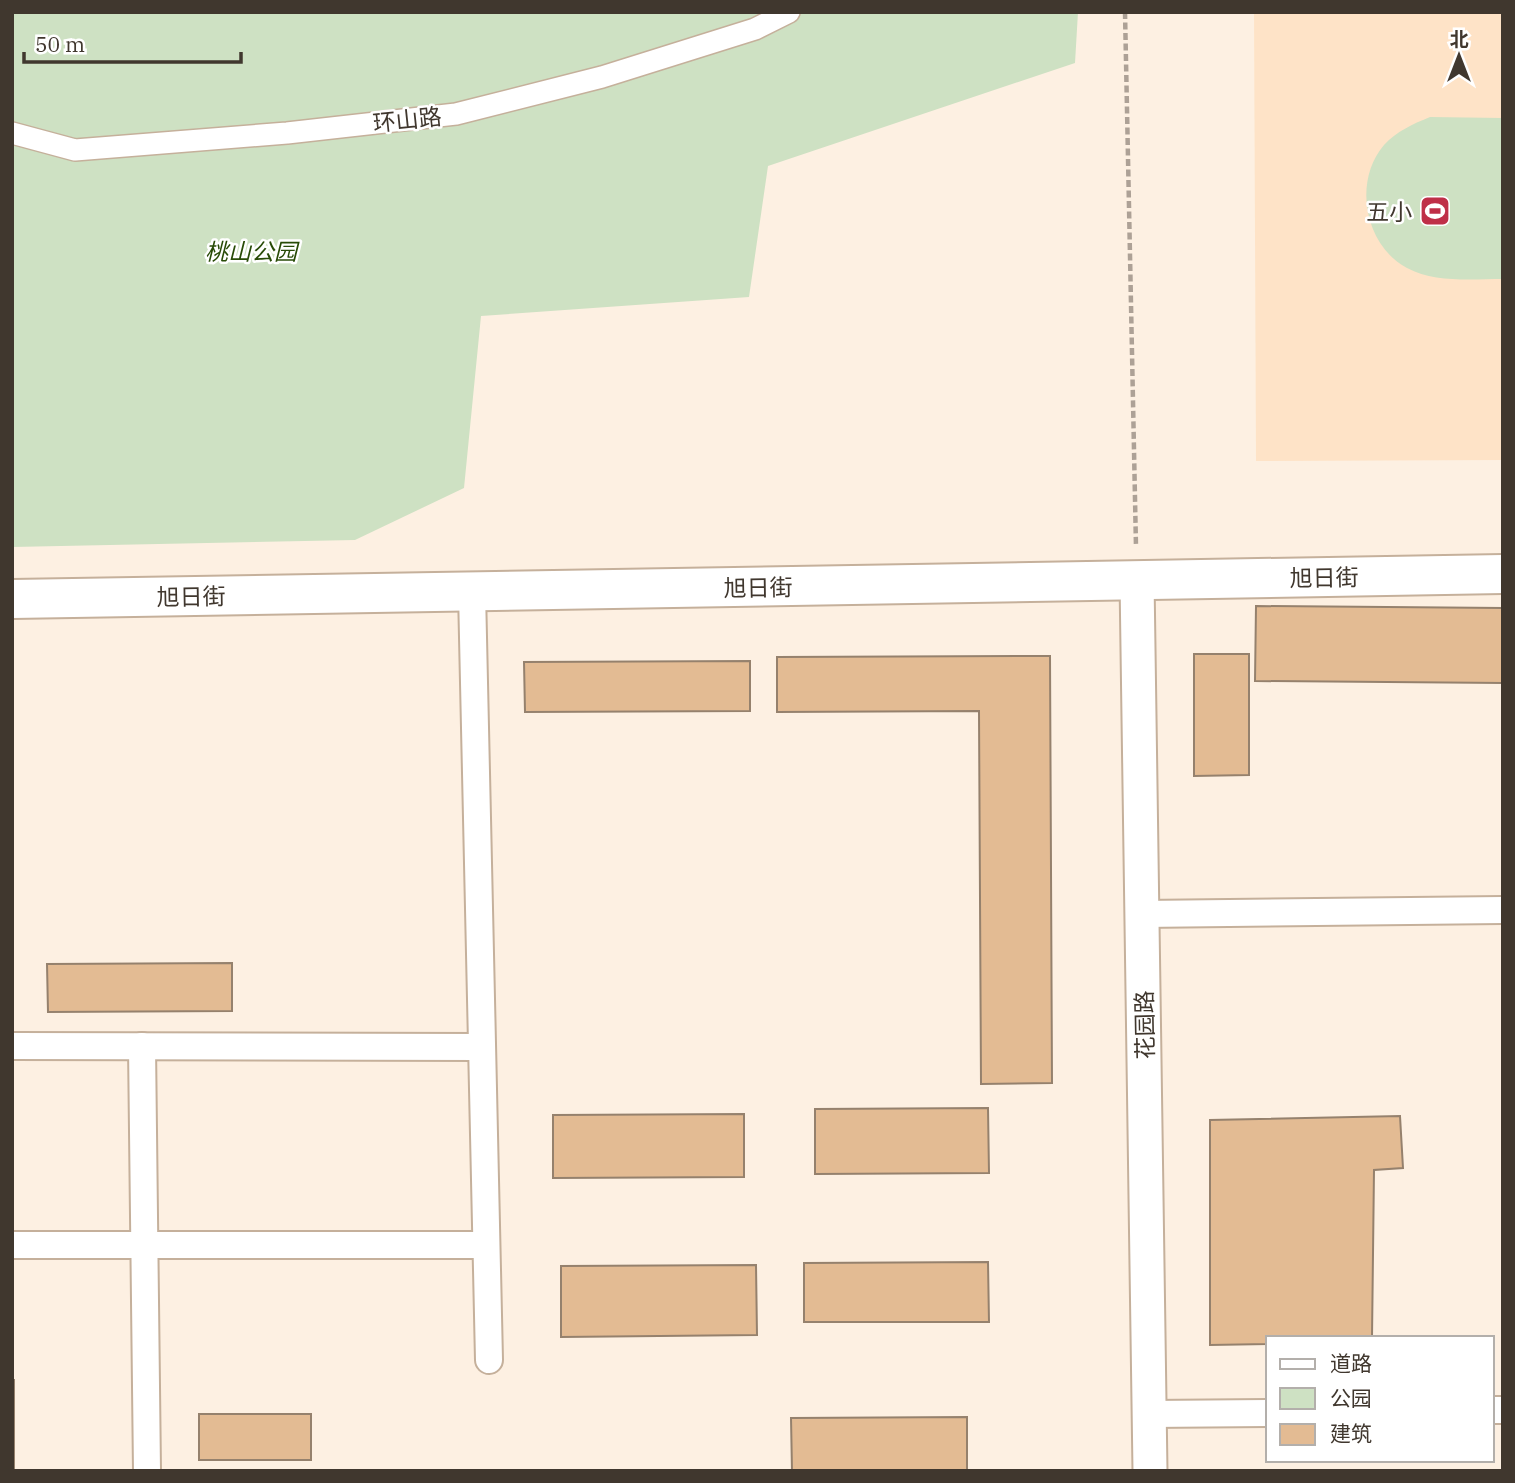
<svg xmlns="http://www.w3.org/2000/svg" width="1515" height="1483" font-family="'IBM Plex Serif','Noto Sans SC',serif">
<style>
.built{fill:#fee3c7}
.green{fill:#cee1c3}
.building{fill:#e3bb93;stroke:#95816d;stroke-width:2}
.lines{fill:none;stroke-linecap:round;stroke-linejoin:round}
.pedestrian-casing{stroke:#c5b09b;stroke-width:24}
.minor-casing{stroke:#c5b09b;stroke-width:30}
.tertiary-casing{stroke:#c5b09b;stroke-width:37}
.secondary-casing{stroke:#c5b09b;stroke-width:42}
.path{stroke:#ada196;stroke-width:4.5;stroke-dasharray:7 3.5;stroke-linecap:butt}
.pedestrian{stroke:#fff;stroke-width:21}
.minor{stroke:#fff;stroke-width:26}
.tertiary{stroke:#fff;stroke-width:33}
.secondary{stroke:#fff;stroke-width:38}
.labels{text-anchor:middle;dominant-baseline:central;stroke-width:5;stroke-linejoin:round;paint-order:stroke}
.street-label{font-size:23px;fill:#40372e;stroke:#fff}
.poi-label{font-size:23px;fill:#40372e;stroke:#fff;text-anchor:end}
.park-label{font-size:23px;font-style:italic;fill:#284b07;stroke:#fff}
</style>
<rect width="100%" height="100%" fill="#fdf0e2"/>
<!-- built -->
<path class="built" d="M1254,12H1503V460L1256,461Z"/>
<!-- green -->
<g class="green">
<path d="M12,12H1078L1075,63L768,166L749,297L481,316L464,488L355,540L12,547Z"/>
<path d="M1430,117L1503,118V279C1471,279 1435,283 1407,268C1364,245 1353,181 1384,145C1397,131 1413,124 1430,117Z"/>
</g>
<!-- building -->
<g class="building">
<path d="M1256,606L1503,608V683L1255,681Z"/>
<path d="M1194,654H1249V775L1194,776Z"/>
<path d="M1050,656L1052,1083L981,1084L979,711L777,712V657Z"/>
<path d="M750,661V711L525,712L524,662Z"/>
<path d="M232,963V1011L48,1012L47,964Z"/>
<path d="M988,1108L989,1173L815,1174V1109Z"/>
<path d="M744,1114V1177L553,1178V1115Z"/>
<path d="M1400,1116L1403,1168L1374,1170L1372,1338H1268V1344L1210,1345V1120Z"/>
<path d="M988,1262L989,1322H804V1263Z"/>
<path d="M756,1265L757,1335L561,1337V1266Z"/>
<rect x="12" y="1380" width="2" height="88"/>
<rect x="199" y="1414" width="112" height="46"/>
<path d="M967,1417V1471H792L791,1418Z"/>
</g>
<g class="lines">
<!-- pedestrian casing -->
<g class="pedestrian-casing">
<path id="pedestrian" d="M12,133L75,150L287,133L456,114L602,77L755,29L789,12"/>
</g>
<!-- minor casing -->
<g class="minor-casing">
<g id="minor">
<path d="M472,592L489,1360"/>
<path d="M1142,914L1503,910"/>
<path d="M12,1046L482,1047"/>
<path d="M142,1046L147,1471"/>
<path d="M12,1245H486"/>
<path d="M1492,1410H1503"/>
<path d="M1149,1414L1268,1413"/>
</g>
</g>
<!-- tertiary casing -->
<g class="tertiary-casing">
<path id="tertiary" d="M1137,580L1150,1471"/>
</g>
<!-- secondary casing -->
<g class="secondary-casing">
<path id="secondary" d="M12,599L1503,574"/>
</g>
<!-- path -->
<path class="path" d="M1125,12L1136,547"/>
<!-- pedestrian -->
<use href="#pedestrian" class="pedestrian"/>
<!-- minor -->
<use href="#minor" class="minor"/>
<!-- tertiary -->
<use href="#tertiary" class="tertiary"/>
<!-- secondary -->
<use href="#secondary" class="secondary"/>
</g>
<!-- icons -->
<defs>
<g id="stadium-square" transform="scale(1.575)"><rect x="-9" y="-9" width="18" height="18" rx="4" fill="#bf2f48" stroke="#fff"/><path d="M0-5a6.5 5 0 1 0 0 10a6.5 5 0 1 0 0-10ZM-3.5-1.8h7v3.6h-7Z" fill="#fff"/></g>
</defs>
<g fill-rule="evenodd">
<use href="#stadium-square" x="1435" y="211"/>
</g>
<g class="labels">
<!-- street labels -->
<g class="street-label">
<text transform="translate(407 119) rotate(-6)">环山路</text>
<text transform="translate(1324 577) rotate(-1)">旭日街</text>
<text transform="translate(758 587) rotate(-1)">旭日街</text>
<text transform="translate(191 596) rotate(-1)">旭日街</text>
<text transform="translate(1144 1025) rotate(-91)">花园路</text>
</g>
<!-- poi labels -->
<g class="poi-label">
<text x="1412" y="211">五小</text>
</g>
<!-- park labels -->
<g class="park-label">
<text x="251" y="251">桃山公园</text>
</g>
</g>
<!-- border -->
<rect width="1515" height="1483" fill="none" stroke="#40372e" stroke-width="28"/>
<!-- legend -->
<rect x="1266" y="1336" width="228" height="126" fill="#ffffff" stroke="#b3afab" stroke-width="2"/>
<rect x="1280" y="1359" width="35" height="10" fill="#ffffff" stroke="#b3afab" stroke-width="2"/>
<text x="1330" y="1371" font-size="21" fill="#40372e">道路</text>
<rect x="1280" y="1388" width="35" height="21" fill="#cee1c3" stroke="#b3afab" stroke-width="2"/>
<text x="1330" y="1406" font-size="21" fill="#40372e">公园</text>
<rect x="1280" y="1424" width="35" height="21" fill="#e3bb93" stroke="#b3afab" stroke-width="2"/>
<text x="1330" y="1441" font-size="21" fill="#40372e">建筑</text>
<!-- north arrow -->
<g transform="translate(1459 56)" stroke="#ffffff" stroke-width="5" paint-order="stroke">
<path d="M0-5L12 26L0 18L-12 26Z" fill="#40372e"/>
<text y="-10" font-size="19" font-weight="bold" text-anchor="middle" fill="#40372e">北</text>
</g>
<!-- scale -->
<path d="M24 52v10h217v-10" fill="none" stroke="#40372e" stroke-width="3.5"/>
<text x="35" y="52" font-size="21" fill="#40372e" stroke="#ffffff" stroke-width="5" paint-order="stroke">50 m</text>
</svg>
